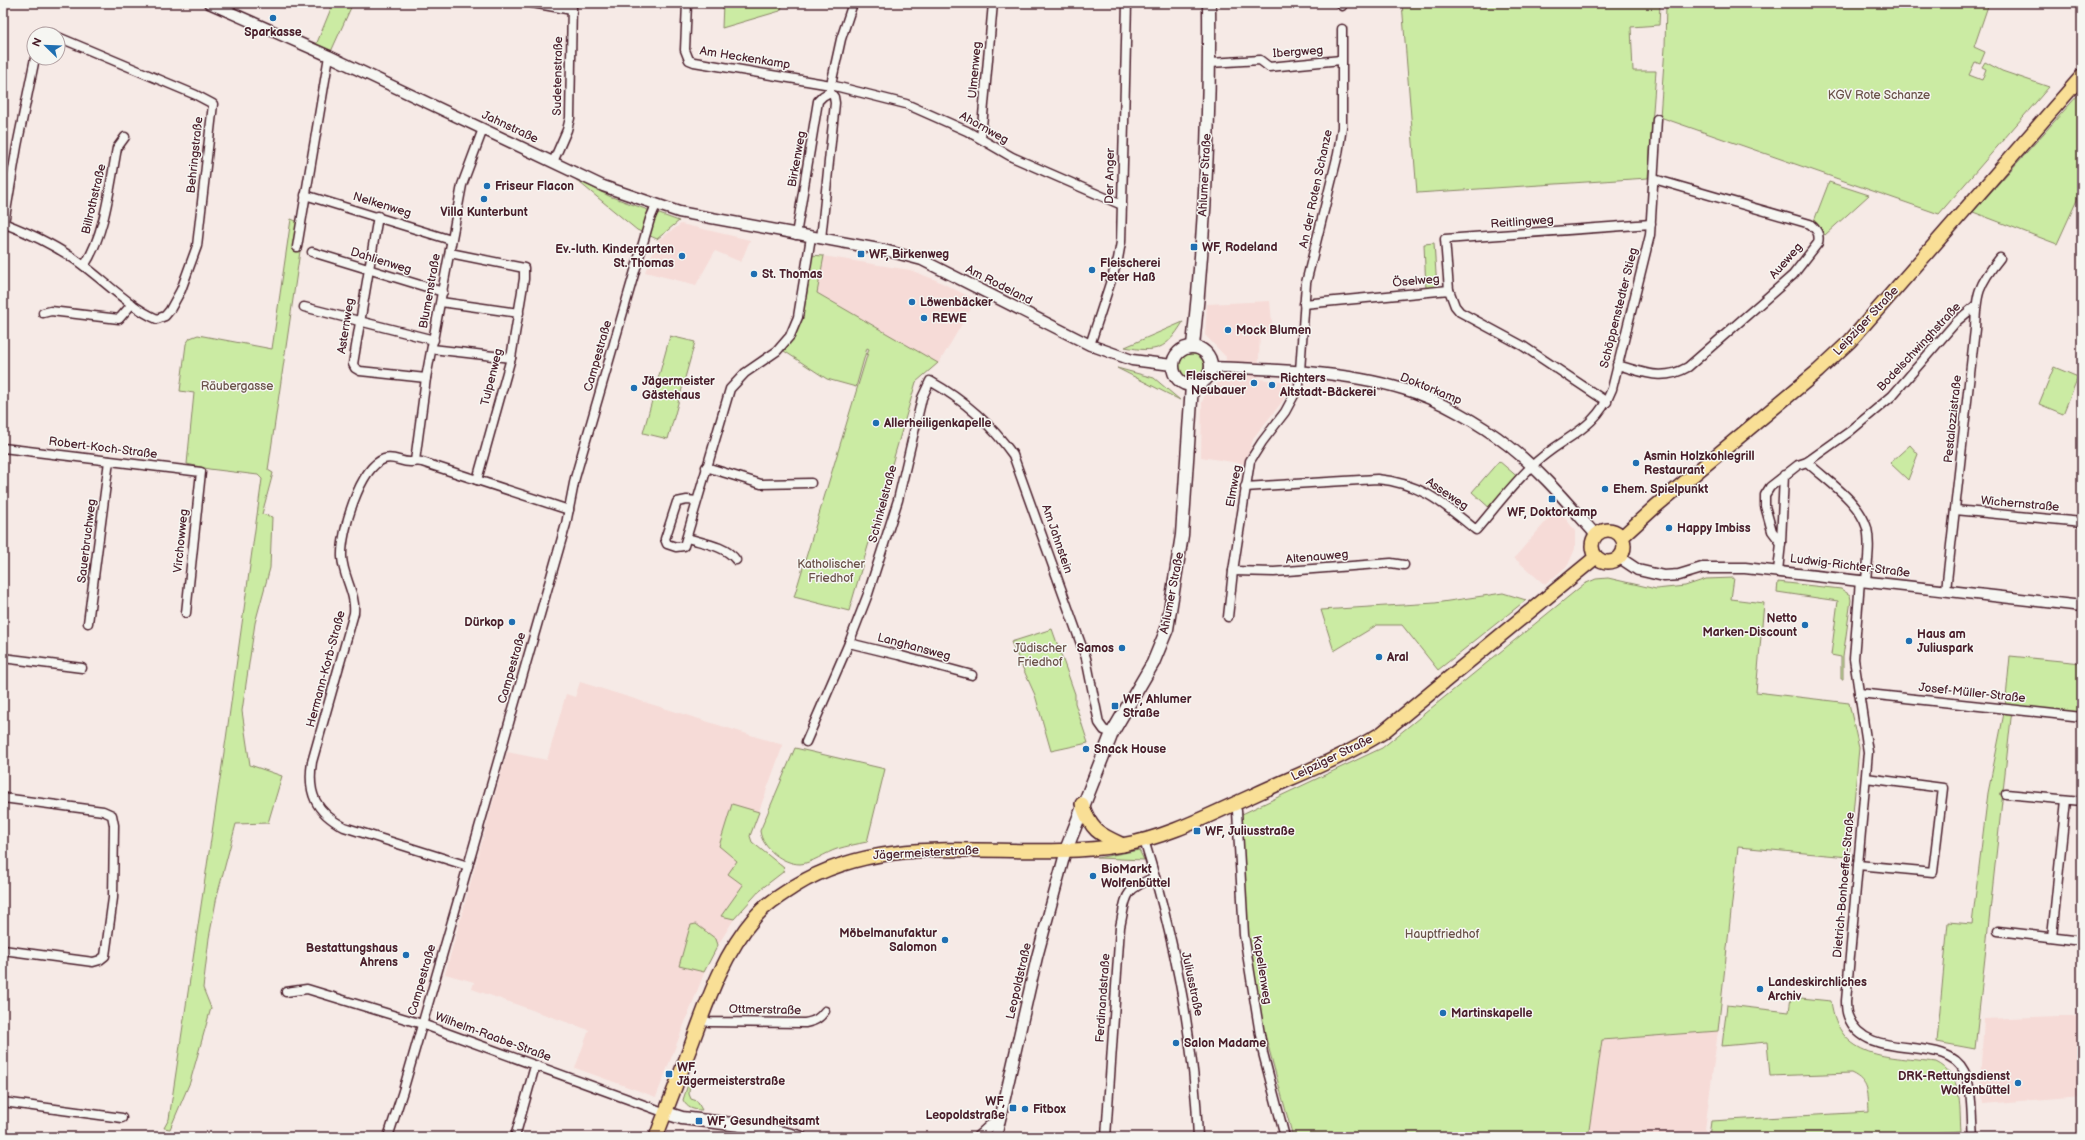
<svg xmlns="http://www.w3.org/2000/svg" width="2085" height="1140" font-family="'Balsamiq Sans',sans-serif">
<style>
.built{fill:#f6dbd7}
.green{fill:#cbeba3;stroke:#8a8567}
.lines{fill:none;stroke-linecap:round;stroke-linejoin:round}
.minor-casing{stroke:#4a1f2b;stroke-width:11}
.tertiary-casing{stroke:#4a1f2b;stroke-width:13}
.secondary-casing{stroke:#4a1f2b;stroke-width:15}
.primary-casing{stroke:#4a1f2b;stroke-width:16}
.minor{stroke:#f6f6f2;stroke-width:8}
.tertiary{stroke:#f6f6f2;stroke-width:10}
.secondary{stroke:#f6f6f2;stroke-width:12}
.primary{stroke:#f9df96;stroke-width:13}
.poi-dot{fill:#1f6fb2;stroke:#f6f6f2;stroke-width:1.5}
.labels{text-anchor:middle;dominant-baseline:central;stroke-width:3;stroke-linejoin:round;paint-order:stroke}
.poi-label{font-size:12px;font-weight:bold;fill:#4a1f2b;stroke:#f6f6f2;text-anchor:start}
.street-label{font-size:12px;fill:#4a1f2b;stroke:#f6f6f2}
.park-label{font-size:12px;fill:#6a5249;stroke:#f6f6f2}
</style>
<rect width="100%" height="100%" fill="#f6eae6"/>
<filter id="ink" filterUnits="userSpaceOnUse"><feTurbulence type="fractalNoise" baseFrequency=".025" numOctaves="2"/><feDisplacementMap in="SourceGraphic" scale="8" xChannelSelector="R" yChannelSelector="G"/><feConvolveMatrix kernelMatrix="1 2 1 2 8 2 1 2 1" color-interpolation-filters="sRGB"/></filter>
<g filter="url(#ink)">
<!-- built -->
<g class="built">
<path d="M681,224L750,240L741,262L715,251L696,285L645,272L658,240Z"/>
<path d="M817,255L910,270L936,280L976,300L939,363L930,370L811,295Z"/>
<path d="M1270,301L1273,334H1260L1258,379L1290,382V387L1282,402L1254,437L1245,464L1201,457L1202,402L1205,395L1223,378L1226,357L1205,335L1207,304Z"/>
<path d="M1558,508L1575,531V549L1568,565L1545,585L1514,558Z"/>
<path d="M580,682L783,745L750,836L752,843L771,859L781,863L784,868L783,872L761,889L748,902L734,919L710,958L656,1097L575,1068L589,1030L472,989L474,982L445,974L507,752L547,760L566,694L575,697Z"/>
<path d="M2082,1015V1096L1983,1104L1980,1079L1984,1019Z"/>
<path d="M1718,1031L1704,1137H1588L1601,1040Z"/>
</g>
<!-- green -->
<g class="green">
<path d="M326,3H353L329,56L314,50L332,6Z"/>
<path d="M723,3H784L780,11L722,28Z"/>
<path d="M1402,3H1660L1659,25L1631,27L1633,71H1656L1648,178L1417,193Z"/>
<path d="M1666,3H1989L1974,47L1985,52L1980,64L1975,62L1969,75L1982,80L1986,69L1982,67L1985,62L2002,71L2049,87L1939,214L1660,117L1665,48Z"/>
<path d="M2079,94L2082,95V189L2057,244L1973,212Z"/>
<path d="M574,178L609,196L679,221L657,239L637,230Z"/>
<path d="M1829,182L1869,195L1825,235L1814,221Z"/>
<path d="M291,219L304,224L268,470L273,473L262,514L272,517L270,568L255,623L242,711L250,765L282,776L268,823L236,824L217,896L209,938L203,988L211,1008L190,1082L170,1129L164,1128L169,1119L226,739L262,479L258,475L209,469L187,464L194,393L180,391L186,344L190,338L198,335L272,349Z"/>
<path d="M1434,243L1437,289L1426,290L1424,244Z"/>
<path d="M811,255L824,256L817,293L938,363L916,382L849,611L794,597L869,349L867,348L856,387L827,379L784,351C807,324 807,288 811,255Z"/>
<path d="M1183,322C1166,350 1156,353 1125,347Z"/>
<path d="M670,336L695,342L668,439L643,433Z"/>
<circle cx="1191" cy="366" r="13"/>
<path d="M2054,367L2078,377L2063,414L2039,404Z"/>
<path d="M1117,368L1154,378L1180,400Z"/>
<path d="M1910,445L1918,454L1908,480L1890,463Z"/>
<path d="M1499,461L1520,479L1493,511L1472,492Z"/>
<path d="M1608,578L1656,589L1685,586L1706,579L1734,578L1731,599L1764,603L1756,692L1849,703L1859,748L1849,857L1738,847L1718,1031L1602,1040L1588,1137H1293L1264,1031L1247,936L1240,815L1382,748L1584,584L1596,579Z"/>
<path d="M1778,582L1841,589L1850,595L1851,600L1843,657V679H1841V657L1831,655L1838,601L1777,592Z"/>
<path d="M1503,593L1526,600L1438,670L1402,625H1377L1334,651L1321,610L1435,603Z"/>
<path d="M1052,629L1075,694V703L1088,743L1051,751L1035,695L1011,642Z"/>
<path d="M2010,656L2082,663V717L2012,709L1975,1049L1937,1042L1948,922L1972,924L1988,793L2005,708Z"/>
<path d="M795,748L885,769L867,842C857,844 847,846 837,849C827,852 810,864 800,864C783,864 762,848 760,831Z"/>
<path d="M732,804L759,812L750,836L752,842L784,868L783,872L761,889L734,919L721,916L743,885L728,874L737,861L719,846Z"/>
<path d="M1139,850L1144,860L1097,858Z"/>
<path d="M696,924L716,939L718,945L704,972L679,966L689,930L691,925Z"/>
<path d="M1791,997L1831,1001C1839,1061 1888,1056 1936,1062C1963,1075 1959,1105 1961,1131L1859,1137H1709L1711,1121L1869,1112C1868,1094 1870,1082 1851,1073L1770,1076L1767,1042L1722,1046L1727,1005L1789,1012Z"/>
<path d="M690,1078L689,1094L691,1099L697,1101L702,1110C693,1110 687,1108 683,1100Z"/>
</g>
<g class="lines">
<!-- minor casing -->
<g class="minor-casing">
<g id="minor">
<path d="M532,3L572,10"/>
<path d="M687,3L685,50L689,60L694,62L831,85L906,104L967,131L1012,157L1122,205"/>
<path d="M1341,3L1342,6"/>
<path d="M41,34L43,32L52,34"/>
<path d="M1210,63L1260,60L1269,67L1341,60"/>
<path d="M830,89L841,39L853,3"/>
<path d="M981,138L993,3"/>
<path d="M553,162L567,130L570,118L572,3"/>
<path d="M305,195L451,240"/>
<path d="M378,216L353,364L355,368L360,371L426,378"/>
<path d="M3,223C32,234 59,247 84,266C108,284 130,307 157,319L165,316L170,310L181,290L197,246L213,104L196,95L58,37"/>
<path d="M4,223L17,146L35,58"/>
<path d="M796,235L818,101L823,96L830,92"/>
<path d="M821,239L835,103L834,97L830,92"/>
<path d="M297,247L329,56"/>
<path d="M312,252L443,292"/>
<path d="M450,253L524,268V279L511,358L477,480"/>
<path d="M84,266C105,235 110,185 117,148L125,137"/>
<path d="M1449,290L1445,239L1651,224"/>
<path d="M441,302L519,313"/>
<path d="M1304,304L1449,290L1455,306L1460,312L1523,346L1607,402"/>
<path d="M304,307L434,340"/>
<path d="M43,313L51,311L119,319L132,304"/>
<path d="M1090,345L1118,259L1121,242L1127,3"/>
<path d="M432,349L511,358"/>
<path d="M1617,365C1644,372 1662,382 1688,367L1793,275L1818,243C1820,234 1817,230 1810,224L1654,179"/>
<path d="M3,448L201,472L186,613"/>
<path d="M415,461L426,378L462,185L483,129"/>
<path d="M1807,462C1827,481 1859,501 1867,528C1871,545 1867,565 1866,581"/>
<path d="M706,467L761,484L811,483"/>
<path d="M1784,475L1781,543L1772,531L1765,506V495L1770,487L1798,465L1807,462L1849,432L1892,396L1957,321L1975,306"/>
<path d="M1245,487L1377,479C1421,483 1444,504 1476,530C1494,509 1511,486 1531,467C1560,437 1595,433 1612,389L1650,235L1657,119"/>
<path d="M697,501L687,500L677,502L665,539L667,544L676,547L684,546L730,389L745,373L777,351L790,336L798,317L811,237"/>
<path d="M1955,510L2082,522"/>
<path d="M687,538C703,543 726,546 736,560"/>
<path d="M1233,571L1274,572L1391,563L1404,565"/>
<path d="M1778,571L1781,543"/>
<path d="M1860,580L1854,659L1868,752L1846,1001C1846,1005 1846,1011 1848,1016C1866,1065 1945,1032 1964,1071C1973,1089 1971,1117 1973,1137"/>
<path d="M1946,590L1975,329C1976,294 1978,285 2000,258"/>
<path d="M1228,617L1233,571L1250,461L1262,442L1285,412L1299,386L1306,283L1338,154L1342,127V29"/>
<path d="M88,623L109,461"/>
<path d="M849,643L898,655L972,675"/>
<path d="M3,658L82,668"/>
<path d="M1859,693L2082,717"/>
<path d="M806,742L849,643L868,594L898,500L922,398L930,381C964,400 991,424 1013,455L1086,658L1099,723L1104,730L1112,733"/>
<path d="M2006,794L2082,801"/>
<path d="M3,798L103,811L112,815L114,825L113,898L105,956L100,960L93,962L3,950"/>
<path d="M1233,804L1237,811L1244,935L1263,1053L1285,1137"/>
<path d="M1144,840C1174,937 1194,1036 1198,1137"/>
<path d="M1858,865L1933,872L1943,788L1866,778"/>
<path d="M468,866L344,827C316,812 307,794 312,762L354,613C356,593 343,577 342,557C341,533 359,468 384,459C394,456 400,462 410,462C414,462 418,461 422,462L569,510"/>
<path d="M1998,931L2082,941"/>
<path d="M2052,937L2066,800"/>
<path d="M286,992L307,989L422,1024L666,1113"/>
<path d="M700,1020L709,1022L805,1023C815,1021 819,1019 825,1011"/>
<path d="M3,1102L122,1118"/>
<path d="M388,1137L403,1091L474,845L566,524L575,478L650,219L656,205"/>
<path d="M515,1137L535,1066"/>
<path d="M1106,1137L1120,927C1127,895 1122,891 1155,877"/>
</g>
</g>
<!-- tertiary casing -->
<g class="tertiary-casing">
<g id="tertiary">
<path d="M209,3L329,56L603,186L679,212L884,250L922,260L1090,345L1132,360L1172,365"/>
<path d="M1211,367C1272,369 1345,371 1403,389C1438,399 1481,424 1509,446C1542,472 1569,505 1596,535"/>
<path d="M1620,558L1638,570L1664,576L1679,575L1702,568H1745L2082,606"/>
<path d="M978,1137L1000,1117"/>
<path d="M996,1137L1037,957L1066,850"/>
</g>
</g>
<!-- secondary casing -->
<g class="secondary-casing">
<g id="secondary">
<path d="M1193,346C1205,233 1210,117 1209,3"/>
<circle cx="1192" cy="366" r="19"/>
<path d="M1066,850L1112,733L1153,663L1167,629L1182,535L1192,385"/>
<path d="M666,1113L682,1118L757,1127L800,1137"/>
</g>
</g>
<!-- primary casing -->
<g class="primary-casing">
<g id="primary">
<circle cx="1608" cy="546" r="16"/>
<path d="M1622,537L1656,506L1818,371L1850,341L2082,76"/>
<path d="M1082,804C1091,831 1099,834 1123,845"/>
<path d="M656,1137C668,1106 680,1074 692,1043C708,999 724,953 755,917C766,904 781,895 795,886C894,825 1013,864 1122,845C1169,837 1211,814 1254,795C1297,775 1342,758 1382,733L1596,557"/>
</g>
</g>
<!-- minor -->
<use href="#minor" class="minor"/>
<!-- tertiary -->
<use href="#tertiary" class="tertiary"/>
<!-- secondary -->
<use href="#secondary" class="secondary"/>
<!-- primary -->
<use href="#primary" class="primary"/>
</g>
</g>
<!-- markers -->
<g class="poi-dot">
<circle cx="273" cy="18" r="4"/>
<circle cx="487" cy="186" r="4"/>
<circle cx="484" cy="199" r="4"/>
<rect x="1190" y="243" width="8" height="8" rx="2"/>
<rect x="857" y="250" width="8" height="8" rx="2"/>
<circle cx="682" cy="256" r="4"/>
<circle cx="1092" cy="270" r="4"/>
<circle cx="754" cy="274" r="4"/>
<circle cx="912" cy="302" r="4"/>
<circle cx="924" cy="318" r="4"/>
<circle cx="1228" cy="330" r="4"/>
<circle cx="1254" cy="383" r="4"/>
<circle cx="1272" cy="385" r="4"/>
<circle cx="634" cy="388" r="4"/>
<circle cx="876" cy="423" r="4"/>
<circle cx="1636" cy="463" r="4"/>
<circle cx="1605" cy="489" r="4"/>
<rect x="1548" y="495" width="8" height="8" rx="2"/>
<circle cx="1669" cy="528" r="4"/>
<circle cx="512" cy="622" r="4"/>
<circle cx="1805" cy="625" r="4"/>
<circle cx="1909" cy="641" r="4"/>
<circle cx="1122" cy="648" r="4"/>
<circle cx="1379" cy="657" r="4"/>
<rect x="1111" y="702" width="8" height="8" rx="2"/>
<circle cx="1086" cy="749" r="4"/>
<rect x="1193" y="827" width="8" height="8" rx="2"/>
<circle cx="1093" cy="876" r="4"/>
<circle cx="945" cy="940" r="4"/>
<circle cx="406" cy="955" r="4"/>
<circle cx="1760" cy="989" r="4"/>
<circle cx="1443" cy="1013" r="4"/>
<circle cx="1176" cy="1043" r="4"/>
<rect x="665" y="1070" width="8" height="8" rx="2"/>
<circle cx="2018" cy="1083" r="4"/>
<rect x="1009" y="1104" width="8" height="8" rx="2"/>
<circle cx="1025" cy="1109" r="4"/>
<rect x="695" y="1117" width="8" height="8" rx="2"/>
</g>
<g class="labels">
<!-- poi labels -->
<g class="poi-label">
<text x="273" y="32" text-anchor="middle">Sparkasse</text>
<text x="495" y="186">Friseur Flacon</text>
<text x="484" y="212" text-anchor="middle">Villa Kunterbunt</text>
<text x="1202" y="247">WF, Rodeland</text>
<text x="674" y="249" text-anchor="end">Ev.-luth. Kindergarten<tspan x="674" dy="14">St. Thomas</tspan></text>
<text x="869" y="254">WF, Birkenweg</text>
<text x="1100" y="263">Fleischerei<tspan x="1100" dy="14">Peter Haß</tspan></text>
<text x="762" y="274">St. Thomas</text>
<text x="920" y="302">Löwenbäcker</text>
<text x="932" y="318">REWE</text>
<text x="1236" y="330">Mock Blumen</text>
<text x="1246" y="376" text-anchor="end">Fleischerei<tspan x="1246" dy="14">Neubauer</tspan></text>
<text x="1280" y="378">Richters<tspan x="1280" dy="14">Altstadt-Bäckerei</tspan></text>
<text x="642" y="381">Jägermeister<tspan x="642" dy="14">Gästehaus</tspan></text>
<text x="884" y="423">Allerheiligenkapelle</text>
<text x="1644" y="456">Asmin Holzkohlegrill<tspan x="1644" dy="14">Restaurant</tspan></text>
<text x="1613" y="489">Ehem. Spielpunkt</text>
<text x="1552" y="512" text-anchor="middle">WF, Doktorkamp</text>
<text x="1677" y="528">Happy Imbiss</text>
<text x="1797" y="618" text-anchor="end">Netto<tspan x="1797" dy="14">Marken-Discount</tspan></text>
<text x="504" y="622" text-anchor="end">Dürkop</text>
<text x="1917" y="634">Haus am<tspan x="1917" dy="14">Juliuspark</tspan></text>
<text x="1114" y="648" text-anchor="end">Samos</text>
<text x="1387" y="657">Aral</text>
<text x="1123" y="699">WF, Ahlumer<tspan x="1123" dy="14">Straße</tspan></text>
<text x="1094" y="749">Snack House</text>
<text x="1205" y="831">WF, Juliusstraße</text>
<text x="1101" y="869">BioMarkt<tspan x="1101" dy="14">Wolfenbüttel</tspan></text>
<text x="937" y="933" text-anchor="end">Möbelmanufaktur<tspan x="937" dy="14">Salomon</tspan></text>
<text x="398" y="948" text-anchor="end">Bestattungshaus<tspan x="398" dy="14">Ahrens</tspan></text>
<text x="1768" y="982">Landeskirchliches<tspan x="1768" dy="14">Archiv</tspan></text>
<text x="1451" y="1013">Martinskapelle</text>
<text x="1184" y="1043">Salon Madame</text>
<text x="677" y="1067">WF,<tspan x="677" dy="14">Jägermeisterstraße</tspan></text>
<text x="2010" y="1076" text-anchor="end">DRK-Rettungsdienst<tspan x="2010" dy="14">Wolfenbüttel</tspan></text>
<text x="1005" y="1101" text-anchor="end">WF,<tspan x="1005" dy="14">Leopoldstraße</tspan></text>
<text x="1033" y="1109">Fitbox</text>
<text x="707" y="1121">WF, Gesundheitsamt</text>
</g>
<!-- street labels -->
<g class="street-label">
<text transform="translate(1298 52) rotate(-4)">Ibergweg</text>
<text transform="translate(745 58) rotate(9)">Am Heckenkamp</text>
<text transform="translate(975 70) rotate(-85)">Ulmenweg</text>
<text transform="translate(558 76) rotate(-89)">Sudetenstraße</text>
<text transform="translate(510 127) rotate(25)">Jahnstraße</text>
<text transform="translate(984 128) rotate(29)">Ahornweg</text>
<text transform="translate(195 155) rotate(-84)">Behringstraße</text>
<text transform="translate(797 159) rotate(-80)">Birkenweg</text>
<text transform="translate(1205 175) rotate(-87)">Ahlumer Straße</text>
<text transform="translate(1110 176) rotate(-89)">Der Anger</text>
<text transform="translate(1316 189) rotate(-78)">An der Roten Schanze</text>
<text transform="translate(94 199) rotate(-77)">Billrothstraße</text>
<text transform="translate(382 205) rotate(17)">Nelkenweg</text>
<text transform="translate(1522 222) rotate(-4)">Reitlingweg</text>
<text transform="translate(381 261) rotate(17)">Dahlienweg</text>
<text transform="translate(1786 261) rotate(-49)">Aueweg</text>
<text transform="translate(1416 281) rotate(-5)">Öselweg</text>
<text transform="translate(999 285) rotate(27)">Am Rodeland</text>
<text transform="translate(430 291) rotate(-80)">Blumenstraße</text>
<text transform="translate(1619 308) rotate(-76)">Schöppenstedter Stieg</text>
<text transform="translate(1866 321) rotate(-47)">Leipziger Straße</text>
<text transform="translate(346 326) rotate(-81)">Asternweg</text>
<text transform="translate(1919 347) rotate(-47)">Bodelschwinghstraße</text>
<text transform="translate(598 356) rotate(-74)">Campestraße</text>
<text transform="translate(492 377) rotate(-76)">Tulpenweg</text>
<text transform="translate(1431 389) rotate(22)">Doktorkamp</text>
<text transform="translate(1953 419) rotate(-84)">Pestalozzistraße</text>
<text transform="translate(103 448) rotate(7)">Robert-Koch-Straße</text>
<text transform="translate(1234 486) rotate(-80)">Elmweg</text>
<text transform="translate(1447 494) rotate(34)">Asseweg</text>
<text transform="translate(883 504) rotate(-75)">Schinkelstraße</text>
<text transform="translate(2020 504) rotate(5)">Wichernstraße</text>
<text transform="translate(1057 539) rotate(71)">Am Jahnstein</text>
<text transform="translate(87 541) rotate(-83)">Sauerbruchweg</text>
<text transform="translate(181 541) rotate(-84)">Virchowweg</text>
<text transform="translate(1317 557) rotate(-5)">Altenauweg</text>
<text transform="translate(1850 566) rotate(7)">Ludwig-Richter-Straße</text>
<text transform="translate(1172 593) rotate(-79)">Ahlumer Straße</text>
<text transform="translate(914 647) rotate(15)">Langhansweg</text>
<text transform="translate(512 668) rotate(-74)">Campestraße</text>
<text transform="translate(326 669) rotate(-75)">Hermann-Korb-Straße</text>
<text transform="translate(1972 693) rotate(6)">Josef-Müller-Straße</text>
<text transform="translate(1332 758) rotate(-26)">Leipziger Straße</text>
<text transform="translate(926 853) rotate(-3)">Jägermeisterstraße</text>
<text transform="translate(1844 885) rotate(-85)">Dietrich-Bonhoeffer-Straße</text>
<text transform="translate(1262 970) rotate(81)">Kapellenweg</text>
<text transform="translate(422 980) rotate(-74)">Campestraße</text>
<text transform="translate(1019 981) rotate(-77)">Leopoldstraße</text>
<text transform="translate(1192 984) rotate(78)">Juliusstraße</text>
<text transform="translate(1103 998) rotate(-86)">Ferdinandstraße</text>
<text transform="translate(765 1010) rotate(1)">Ottmerstraße</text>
<text transform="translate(493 1037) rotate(20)">Wilhelm-Raabe-Straße</text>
</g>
<!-- park labels -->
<g class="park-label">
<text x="1879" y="95">KGV Rote Schanze</text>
<text x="237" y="386">Räubergasse</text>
<text x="831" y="564">Katholischer<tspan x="831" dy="14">Friedhof</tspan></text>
<text x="1040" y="648">Jüdischer<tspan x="1040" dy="14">Friedhof</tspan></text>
<text x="1442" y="934">Hauptfriedhof</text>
</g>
</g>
<!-- margin -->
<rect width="2085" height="1140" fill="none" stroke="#f6f6f2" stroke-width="16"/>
<rect x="8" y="8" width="2069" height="1124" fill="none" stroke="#4a1f2b" stroke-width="1.5" filter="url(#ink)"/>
<!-- north arrow -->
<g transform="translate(46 46) rotate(293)"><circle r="19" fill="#f6f6f2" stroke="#b1a0a2"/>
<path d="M0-3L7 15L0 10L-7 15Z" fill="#1f6fb2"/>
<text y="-6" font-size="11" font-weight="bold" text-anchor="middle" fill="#4a1f2b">N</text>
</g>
</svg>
